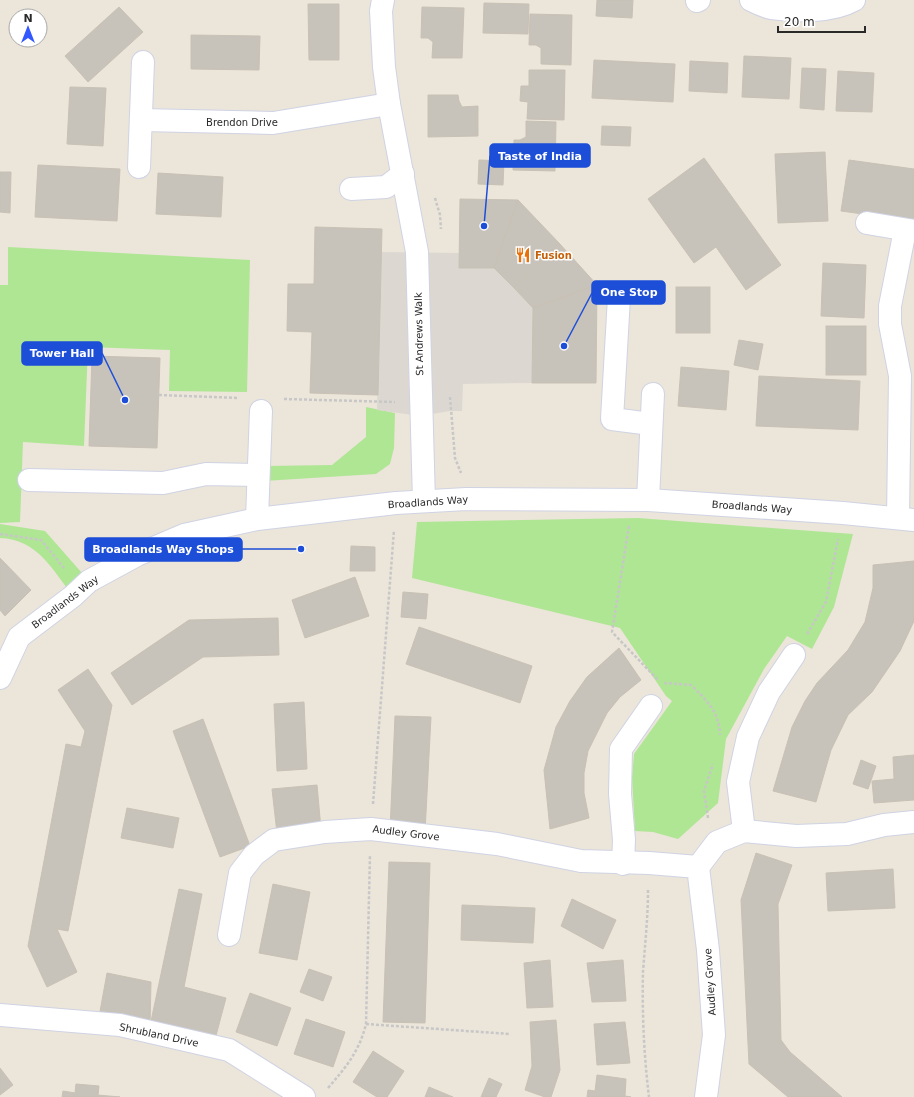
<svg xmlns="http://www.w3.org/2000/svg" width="914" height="1097" font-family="'DejaVu Sans',sans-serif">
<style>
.green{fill:#afe694}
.plaza{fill:#dcd8d1}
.building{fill:#c7c2ba;stroke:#c8c1b4}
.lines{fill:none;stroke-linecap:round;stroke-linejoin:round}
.minor-casing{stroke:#cfd3e3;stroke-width:24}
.path{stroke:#c7c7c7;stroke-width:2.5;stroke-dasharray:3 2;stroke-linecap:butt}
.minor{stroke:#fff;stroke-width:22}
.labels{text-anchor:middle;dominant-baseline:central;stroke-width:3;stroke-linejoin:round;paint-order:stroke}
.street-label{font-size:10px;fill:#292929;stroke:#fff}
.food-label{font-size:10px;font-weight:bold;fill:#c56008;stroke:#fff;text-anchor:start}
.leader{fill:none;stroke:#1d4ed8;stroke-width:1.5}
.callout-dot{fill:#1d4ed8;stroke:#fff;stroke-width:1.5}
.callout{fill:#1d4ed8;stroke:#1d4ed8;stroke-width:1.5}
.callout-label{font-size:11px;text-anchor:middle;font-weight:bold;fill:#fff}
</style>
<rect width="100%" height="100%" fill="#ece5da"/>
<!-- green -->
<g class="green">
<path d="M8,247L250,260L247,392L169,391L170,350L88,347L84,446L23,442L20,522L0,523V285H8Z"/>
<path d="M366,407L395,413L394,448L390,464L376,474L264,481L266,466L332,465L366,437Z"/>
<path d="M638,518L853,534L834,607L812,649L787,636L764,669L726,739L718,803L678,839L653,832L635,831L632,778L634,754L672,701L666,696L620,628L412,578L417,522Z"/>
<path d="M0,524L45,531L89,581L73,596C52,569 37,539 0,538Z"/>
</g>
<!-- plaza -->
<path class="plaza" d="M381,252L459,253L494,268L533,308L532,383L463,384L462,411H450L420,416L377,410Z"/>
<!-- building -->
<g class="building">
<path d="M597,0H633L632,18L596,16Z"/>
<path d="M484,3L529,4L528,34L483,33Z"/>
<path d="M308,4H339V60H309Z"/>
<path d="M119,7L143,32L88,82L65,56Z"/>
<path d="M422,7L464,8L462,58H432L433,42L428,38H421Z"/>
<path d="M530,14L572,15L571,65L541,64V48L536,45H529Z"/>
<path d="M191,35L260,36L259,70L191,69Z"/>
<path d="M744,56L791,58L789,99L742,97Z"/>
<path d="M594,60L675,64L673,102L592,98Z"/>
<path d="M690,61L728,63L727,93L689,91Z"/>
<path d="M802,68L826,69L824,110L800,108Z"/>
<path d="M529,70H565L564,120L527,119L528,102L520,101L521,86H529Z"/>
<path d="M838,71L874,73L872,112L836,111Z"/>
<path d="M70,87L106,88L103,146L67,144Z"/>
<path d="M428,95H458L459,101L462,107L478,106V136L428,137Z"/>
<path d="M526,121L556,122L555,171L513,170L514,140H520L526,137Z"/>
<path d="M602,126L631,127L630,146L601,145Z"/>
<path d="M825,152L828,221L778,223L775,154Z"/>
<path d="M704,158L781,265L746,290L716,247L694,263L648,199Z"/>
<path d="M479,160L504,161L503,185L478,184Z"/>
<path d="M849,160L914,169V221L841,211Z"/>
<path d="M38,165L120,169L117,221L35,217Z"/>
<path d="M0,172H11L10,213L0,212Z"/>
<path d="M158,173L223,177L221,217L156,214Z"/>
<path d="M460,199L518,200L494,268H459Z"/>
<path d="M518,200L559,243L514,288L494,268Z"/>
<path d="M315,227L382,229L378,395L310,393L312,332L287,331L288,284H314Z"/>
<path d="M559,243L597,285L533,308L514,288Z"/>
<path d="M823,263L866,265L864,318L821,316Z"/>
<path d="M597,285L596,383H532L533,308Z"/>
<rect x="676" y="287" width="34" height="46"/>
<rect x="826" y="326" width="40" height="49"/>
<path d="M739,340L763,344L758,370L734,365Z"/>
<path d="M92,356L160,358L157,448L89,446Z"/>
<path d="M681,367L729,371L726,410L678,406Z"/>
<path d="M759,376L860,381L858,430L756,426Z"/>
<path d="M351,546L375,547V571H350Z"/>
<path d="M0,558L31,590L5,616L0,610Z"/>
<path d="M914,561V621L900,651L872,692L848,715L831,750L816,802L773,791L792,727L805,701L817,683L848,650L865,622L873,588V565Z"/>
<path d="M355,577L369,616L305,638L292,600Z"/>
<path d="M403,592L428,594L426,619L401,617Z"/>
<path d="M278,618L279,655L203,657L132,705L111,673L189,620Z"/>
<path d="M419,627L532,666L520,703L406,664Z"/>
<path d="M619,648L641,680L620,697L607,713L588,751L584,773V793L589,818L550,829L544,770L556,727L570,701L587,677Z"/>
<path d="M88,669L112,705L68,931L57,929L77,972L47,987L28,946L66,744L81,747L85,731L58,690Z"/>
<path d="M304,702L307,769L277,771L274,704Z"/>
<path d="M395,716L431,717L425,832L390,831Z"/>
<path d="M203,719L250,846L220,857L173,731Z"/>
<path d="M914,755V800L874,803L872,781L894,779L893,757Z"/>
<path d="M861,760L876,766L868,789L853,784Z"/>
<path d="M317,785L321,829L277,833L272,789Z"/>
<path d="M127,808L179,818L173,848L121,838Z"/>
<path d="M756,853L792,865L778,904L781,1040L790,1052L842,1097H788L749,1064L741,900Z"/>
<path d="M389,862L430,863L425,1023L383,1022Z"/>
<path d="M893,869L895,908L828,911L826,873Z"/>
<path d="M273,884L310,892L297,960L259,953Z"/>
<path d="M179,889L202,894L184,987L226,998L214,1043L150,1026Z"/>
<path d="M572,899L616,920L603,949L561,926Z"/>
<path d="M462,905L535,908L533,943L461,940Z"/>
<path d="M550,960L553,1007L527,1008L524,963Z"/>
<path d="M623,960L626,1001L592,1002L587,963Z"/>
<path d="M309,969L332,977L323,1001L300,992Z"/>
<path d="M107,973L151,982L150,1026L99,1017Z"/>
<path d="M250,993L291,1008L277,1046L236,1032Z"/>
<path d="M306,1019L345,1032L333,1067L294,1054Z"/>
<path d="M556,1020L560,1070L551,1097H545L525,1090L532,1066L530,1022Z"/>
<path d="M625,1022L630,1063L597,1065L594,1024Z"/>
<path d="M373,1051L404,1071L387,1097H377L353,1082Z"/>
<path d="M0,1068L13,1085L0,1095Z"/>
<path d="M597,1075L626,1079L625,1096L631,1097H587L588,1090L595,1091Z"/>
<path d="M489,1078L502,1084L496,1097H481Z"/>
<path d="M76,1084L99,1086L98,1095L120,1097H62L63,1091L75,1093Z"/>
<path d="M429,1087L453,1097H425Z"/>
</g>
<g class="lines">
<!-- minor casing -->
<g class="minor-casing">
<g id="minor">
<path d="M383,0L381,11L384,67L389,104L417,252L424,501"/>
<path d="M751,0C757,3 765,7 771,8C797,11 831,13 854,0"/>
<path d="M697,1L699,0"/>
<path d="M141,120L273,123L389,104"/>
<path d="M139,167L143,62"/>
<path d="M351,189L386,187L403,174"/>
<path d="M867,223L914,231"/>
<path d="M619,297L612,419L651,424"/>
<path d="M29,480L163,483L206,474L258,475"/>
<path d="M648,500L653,394"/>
<path d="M898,518L900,376L890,324V306L905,230"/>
<path d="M257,519L261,411"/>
<path d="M0,678L19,637L73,596L89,581L137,555L184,535L257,519L396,503L466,499L648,500L843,513L914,520"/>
<path d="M744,831L738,782L748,737L769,692L794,655"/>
<path d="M623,864L624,840L620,794L621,749L651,706"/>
<path d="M698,867L717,842L744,831L796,836L847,834L884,825L914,822"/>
<path d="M229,935L240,873L254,855L274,840L325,832L371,829L497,844L581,861L649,863L698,867L708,950L714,1035L706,1097"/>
<path d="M0,1015L120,1025L229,1050L304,1097"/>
</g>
</g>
<!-- path -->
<g class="path">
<path d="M435,198L440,215L441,229"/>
<path d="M159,395L239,398"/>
<path d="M450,397L455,458L461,473"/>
<path d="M284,399L395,402"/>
<path d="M629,526L612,632L659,681"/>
<path d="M0,534L41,540L64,568"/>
<path d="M807,634L826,602L838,539"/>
<path d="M664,683L691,685C707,701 719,711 720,735"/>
<path d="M373,804L394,530"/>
<path d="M708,818L704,791L713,764"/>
<path d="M648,890C648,917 645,944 643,972C642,1014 644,1056 649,1097"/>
<path d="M366,1024L510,1034"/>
<path d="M328,1088C346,1067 359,1052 366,1024L370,855"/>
</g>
<!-- minor -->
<use href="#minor" class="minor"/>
</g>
<!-- icons -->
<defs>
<g id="restaurant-bare" transform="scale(1.2)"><path d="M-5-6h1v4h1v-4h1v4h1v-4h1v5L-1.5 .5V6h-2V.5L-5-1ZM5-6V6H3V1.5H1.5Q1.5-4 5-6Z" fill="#e8710a" stroke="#fff" stroke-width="2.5" paint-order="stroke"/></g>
</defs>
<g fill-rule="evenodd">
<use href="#restaurant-bare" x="523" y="255"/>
</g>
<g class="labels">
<!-- street labels -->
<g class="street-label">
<text x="242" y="122">Brendon Drive</text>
<text transform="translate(419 334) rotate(-91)">St Andrews Walk</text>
<text transform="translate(428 502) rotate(-4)">Broadlands Way</text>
<text transform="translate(752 507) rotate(4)">Broadlands Way</text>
<text transform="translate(65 602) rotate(-37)">Broadlands Way</text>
<text transform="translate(406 833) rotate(7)">Audley Grove</text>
<text transform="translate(710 982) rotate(-94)">Audley Grove</text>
<text transform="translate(159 1035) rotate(12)">Shrubland Drive</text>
</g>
<!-- food labels -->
<g class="food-label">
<text x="535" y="255">Fusion</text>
</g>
</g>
<!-- callouts -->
<path class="leader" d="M484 226L490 156M564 346L592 293M125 400L102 353M301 549L242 549"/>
<g class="callout-dot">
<circle cx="484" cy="226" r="4"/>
<circle cx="564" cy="346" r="4"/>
<circle cx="125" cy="400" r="4"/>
<circle cx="301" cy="549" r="4"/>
</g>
<g class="callout">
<rect x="490" y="144" width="100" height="23" rx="4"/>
<rect x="592" y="281" width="73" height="23" rx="4"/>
<rect x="22" y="342" width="80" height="23" rx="4"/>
<rect x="85" y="538" width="157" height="23" rx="4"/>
</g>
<g class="callout-label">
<text x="540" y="160">Taste of India</text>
<text x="629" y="296">One Stop</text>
<text x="62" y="357">Tower Hall</text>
<text x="163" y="553">Broadlands Way Shops</text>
</g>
<!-- north arrow -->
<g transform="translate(28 28)"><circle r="19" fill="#ffffff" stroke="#a9a9a9"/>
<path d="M0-3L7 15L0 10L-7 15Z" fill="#3458ff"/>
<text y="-6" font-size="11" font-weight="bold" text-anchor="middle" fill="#292929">N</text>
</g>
<!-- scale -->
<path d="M778 26v6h87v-6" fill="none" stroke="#292929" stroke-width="2"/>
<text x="784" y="26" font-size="12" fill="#292929" stroke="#ffffff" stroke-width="3" paint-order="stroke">20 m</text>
</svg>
